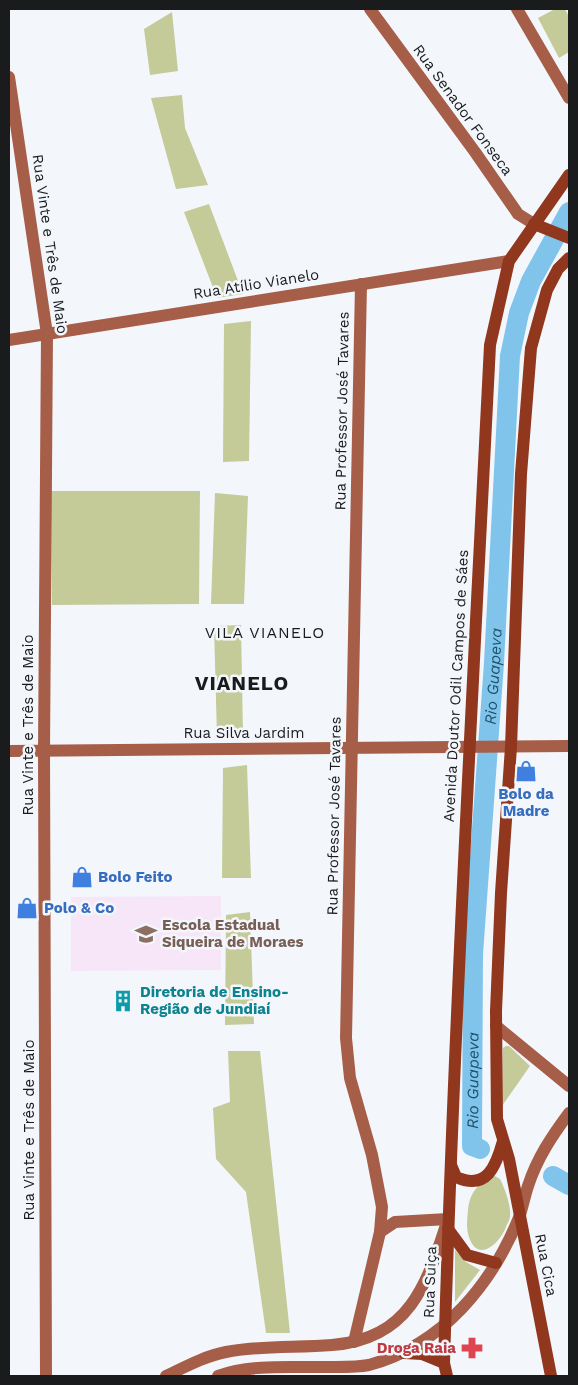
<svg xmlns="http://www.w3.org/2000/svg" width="578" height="1385" font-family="'Work Sans',sans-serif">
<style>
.education{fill:#f7e6f8}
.green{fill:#c4ca98}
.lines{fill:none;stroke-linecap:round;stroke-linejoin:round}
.river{stroke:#80c4eb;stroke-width:20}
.secondary{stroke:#a75e49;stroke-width:12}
.primary{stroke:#90371d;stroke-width:12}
.labels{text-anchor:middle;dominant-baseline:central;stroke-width:5;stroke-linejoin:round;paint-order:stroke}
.street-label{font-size:15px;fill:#191b1d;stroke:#f3f7fc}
.shop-label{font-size:15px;font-weight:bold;fill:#366cbe;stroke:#f3f7fc;text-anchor:start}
.education-label{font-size:15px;font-weight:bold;fill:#785e54;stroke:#f3f7fc;text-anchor:start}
.culture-label{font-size:15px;font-weight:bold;fill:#0d838f;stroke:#f3f7fc;text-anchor:start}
.health-label{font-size:15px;font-weight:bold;fill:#be3a42;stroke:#f3f7fc;text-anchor:end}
.neighbourhood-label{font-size:16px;letter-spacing:1px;fill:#191b1d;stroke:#f3f7fc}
.water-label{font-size:16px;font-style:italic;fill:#1d516c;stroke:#f3f7fc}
.district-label{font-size:20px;font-weight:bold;letter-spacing:1px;fill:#191b1d;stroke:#f3f7fc}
</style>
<rect width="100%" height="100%" fill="#f3f7fc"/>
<!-- education -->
<path class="education" d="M221,896V970L71,971V897Z"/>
<!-- green -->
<g class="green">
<path d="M555,9H565L569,17V52L559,58L538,18Z"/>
<path d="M172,12L178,71L150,75L144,29Z"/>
<path d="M182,95L185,128L208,185L176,189L151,98Z"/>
<path d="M209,204L243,294L217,298L184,212Z"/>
<path d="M251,321L249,461L223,462L224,324Z"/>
<path d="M51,491H200L199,604L52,605Z"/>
<path d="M215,493L248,496L244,604H211Z"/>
<path d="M241,625L243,736L217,737L214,626Z"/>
<path d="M247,765L251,878H222L223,768Z"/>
<path d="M250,912L254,1024L225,1025L226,915Z"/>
<path d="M506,1046H509L530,1066L502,1106L503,1048Z"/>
<path d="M228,1051H260L290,1333H266L246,1192L216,1159L213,1108L230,1102Z"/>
<path d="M495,1176L500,1179C505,1189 511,1205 510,1216C510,1220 507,1224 506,1227C500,1243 478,1264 469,1237C466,1229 467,1219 468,1210C470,1192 478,1183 495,1176Z"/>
<path d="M455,1250L466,1262L480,1270L455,1302Z"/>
</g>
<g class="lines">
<!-- river -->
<g class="river">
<path id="s1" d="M480,1149L472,1146L473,954L494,663L510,356L519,313L531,281L569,212"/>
<path d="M553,1176L569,1185"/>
</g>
<!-- secondary -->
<g class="secondary">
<path d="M370,9L475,152L518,214L534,224"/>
<path d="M517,9L569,98"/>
<path d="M9,77L47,334L44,751L46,1376"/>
<path d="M9,340L509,261"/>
<path d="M9,751L569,746"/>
<path d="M496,1026L569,1086"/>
<path d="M354,1342L380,1232L382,1207L372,1155L350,1078L346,1038L361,284"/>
<path d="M166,1376C185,1367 205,1356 226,1352C261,1345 296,1348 332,1345C410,1339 427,1284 448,1219L395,1222L380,1232"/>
<path d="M218,1376C254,1363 298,1368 335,1367C346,1367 359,1367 369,1365C443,1345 493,1283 520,1215C523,1205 525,1195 528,1186C537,1158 552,1136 569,1113"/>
</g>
<!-- primary -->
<g class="primary">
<path d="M534,224L569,238"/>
<path d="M451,1165L456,1177C487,1191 496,1166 503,1141"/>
<path d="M448,1229L467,1255L496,1263"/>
<path d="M404,1353L422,1354L444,1363"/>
<path d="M447,1376L444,1363C454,1024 473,684 490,345L509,261L569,175"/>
<path d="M551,1376L509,1159L497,1119L496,1011L501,893L511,747L521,474L531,348L547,290L558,269L569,258"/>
</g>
</g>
<!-- icons -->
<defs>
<g id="shop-bare" transform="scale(1.725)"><path d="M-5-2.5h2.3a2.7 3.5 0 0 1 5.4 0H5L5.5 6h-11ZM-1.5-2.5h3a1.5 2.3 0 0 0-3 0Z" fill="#3f7fe0" stroke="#f3f7fc" stroke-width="2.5" paint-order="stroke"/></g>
<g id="school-bare" transform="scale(1.725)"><path d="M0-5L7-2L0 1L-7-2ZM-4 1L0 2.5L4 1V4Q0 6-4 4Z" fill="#8d6e63" stroke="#f3f7fc" stroke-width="2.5" paint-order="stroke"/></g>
<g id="building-bare" transform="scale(1.725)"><path d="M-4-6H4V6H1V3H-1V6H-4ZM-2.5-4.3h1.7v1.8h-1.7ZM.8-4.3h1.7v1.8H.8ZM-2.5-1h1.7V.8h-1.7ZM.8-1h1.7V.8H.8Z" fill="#0f9aa8" stroke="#f3f7fc" stroke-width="2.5" paint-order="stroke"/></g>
<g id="pharmacy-bare" transform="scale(1.725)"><path d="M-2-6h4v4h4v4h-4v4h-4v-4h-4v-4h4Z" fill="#e0444e" stroke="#f3f7fc" stroke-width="2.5" paint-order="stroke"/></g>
</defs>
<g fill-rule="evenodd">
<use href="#shop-bare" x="526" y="771"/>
<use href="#shop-bare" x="82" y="877"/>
<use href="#shop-bare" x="27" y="908"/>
<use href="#school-bare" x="146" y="934"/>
<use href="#building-bare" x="123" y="1001"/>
<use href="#pharmacy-bare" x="472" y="1348"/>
</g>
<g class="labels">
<!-- street labels -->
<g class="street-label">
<text transform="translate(463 110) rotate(54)">Rua Senador Fonseca</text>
<text transform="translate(50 244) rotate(82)">Rua Vinte e Três de Maio</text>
<text transform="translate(256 284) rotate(-9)">Rua Atílio Vianelo</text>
<text transform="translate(342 411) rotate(-89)">Rua Professor José Tavares</text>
<text transform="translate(456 686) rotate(-87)">Avenida Doutor Odil Campos de Sáes</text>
<text transform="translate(28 725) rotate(-90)">Rua Vinte e Três de Maio</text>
<text x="244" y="733">Rua Silva Jardim</text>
<text transform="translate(334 816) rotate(-89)">Rua Professor José Tavares</text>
<text transform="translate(29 1130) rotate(-90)">Rua Vinte e Três de Maio</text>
<text transform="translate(546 1265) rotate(79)">Rua Cica</text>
<text transform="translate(430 1282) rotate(-88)">Rua Suiça</text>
</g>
<!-- shop labels -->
<g class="shop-label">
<text x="526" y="794" text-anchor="middle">Bolo da<tspan x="526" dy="17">Madre</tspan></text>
<text x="98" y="877">Bolo Feito</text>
<text x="44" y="908">Polo &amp; Co</text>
</g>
<!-- education labels -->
<g class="education-label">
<text x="162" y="925">Escola Estadual<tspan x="162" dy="17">Siqueira de Moraes</tspan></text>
</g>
<!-- culture labels -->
<g class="culture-label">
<text x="140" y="992">Diretoria de Ensino-<tspan x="140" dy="17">Região de Jundiaí</tspan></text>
</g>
<!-- health labels -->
<g class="health-label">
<text x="456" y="1348">Droga Raia</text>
</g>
<!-- neighbourhood labels -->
<g class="neighbourhood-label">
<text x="265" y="632">VILA VIANELO</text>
</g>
<!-- water labels -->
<g class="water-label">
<text stroke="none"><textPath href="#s1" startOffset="479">Rio Guapeva</textPath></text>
<text stroke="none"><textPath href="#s1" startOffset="74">Rio Guapeva</textPath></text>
</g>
<!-- district labels -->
<g class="district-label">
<text x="242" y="683">VIANELO</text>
</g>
</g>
<!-- border -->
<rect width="578" height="1385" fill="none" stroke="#191b1d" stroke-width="20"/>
</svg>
